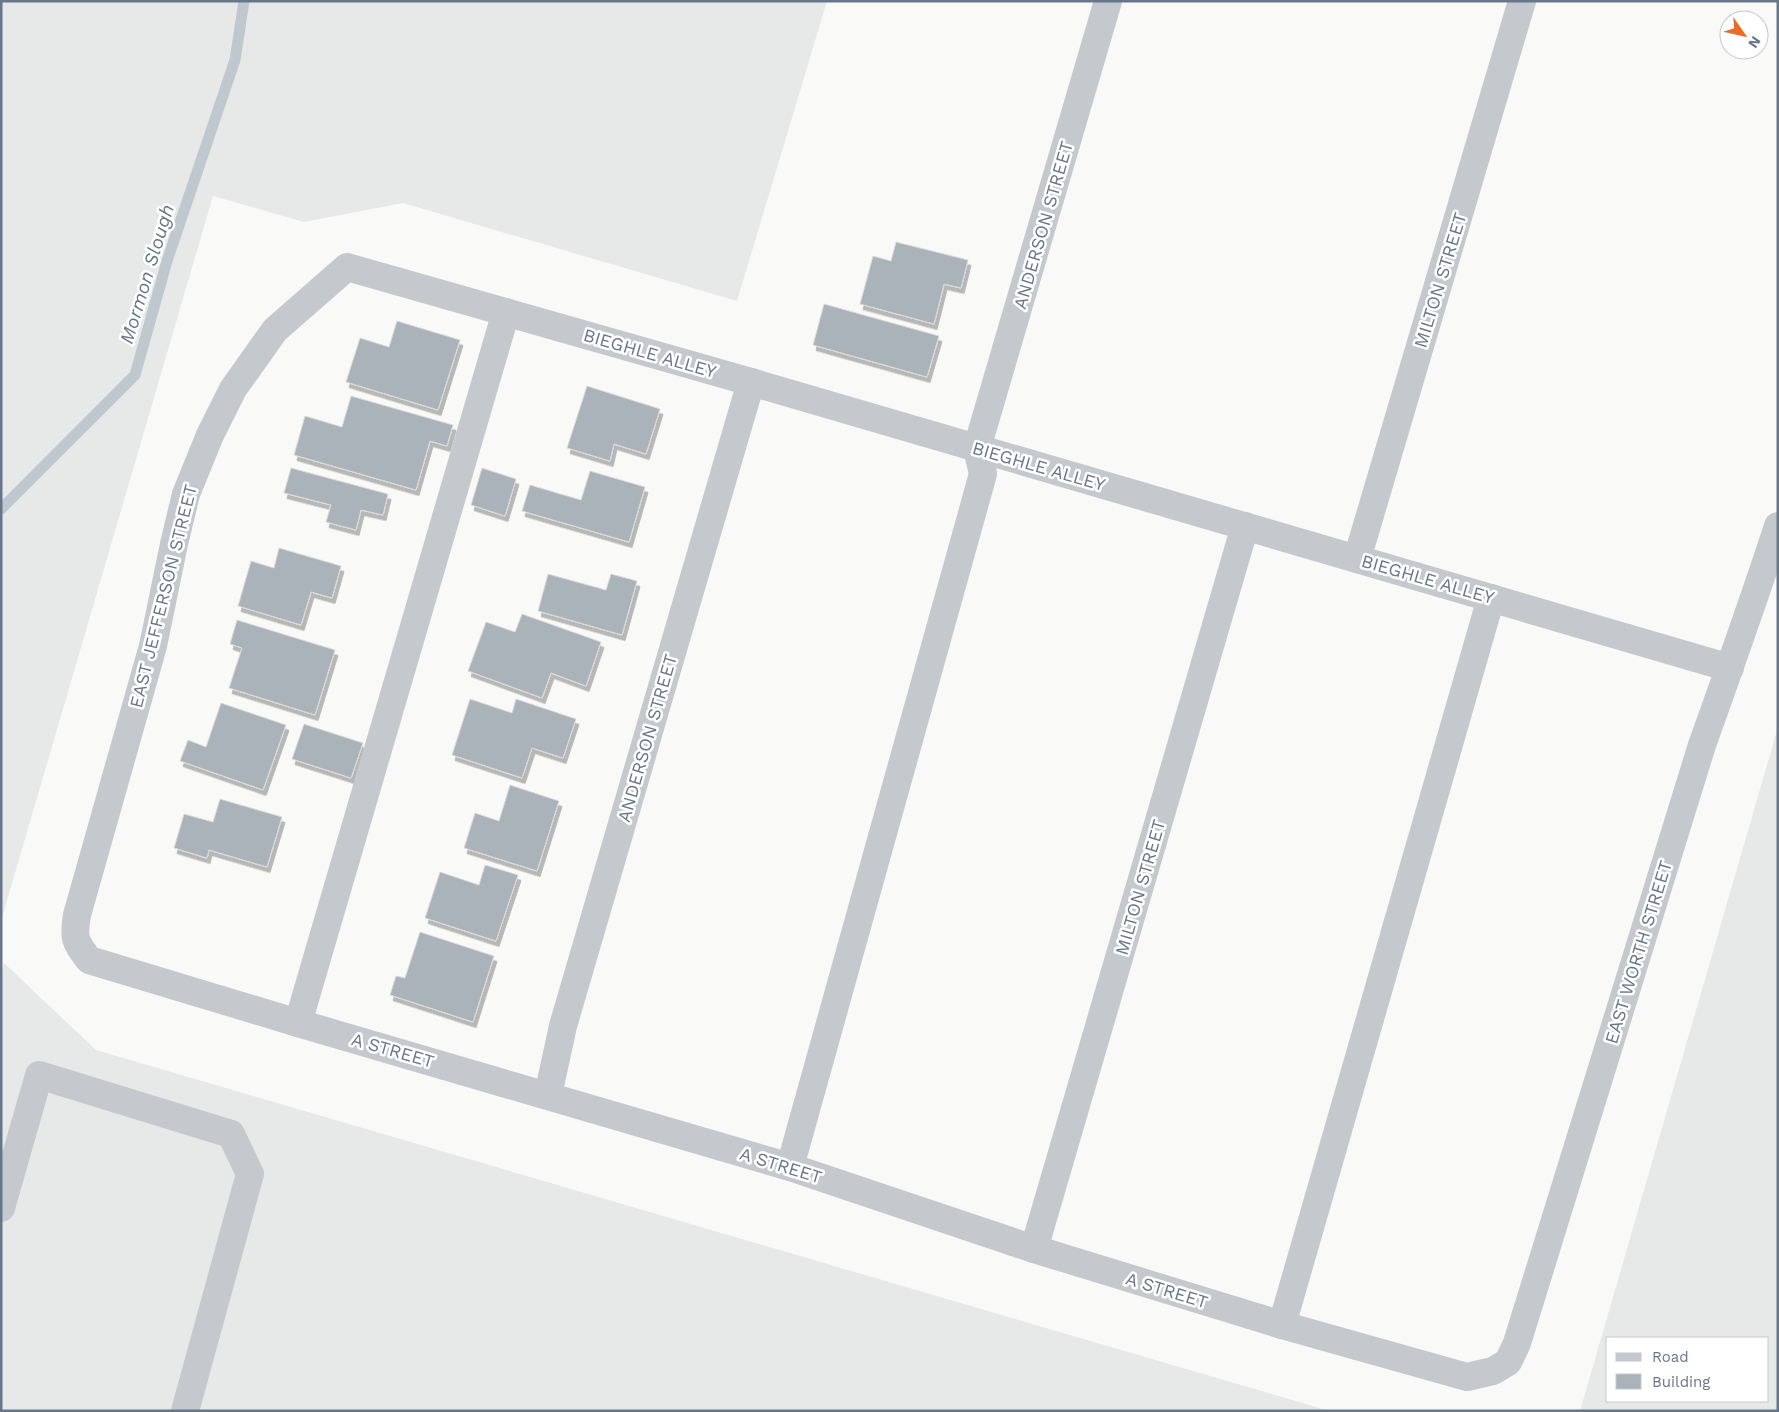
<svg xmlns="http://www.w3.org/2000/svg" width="1779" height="1412" font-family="'Work Sans',sans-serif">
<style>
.built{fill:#e7e9e8;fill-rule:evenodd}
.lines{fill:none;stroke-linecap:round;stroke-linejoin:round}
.stream{stroke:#bfc8ce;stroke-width:11}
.building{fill:#abb3ba;stroke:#dbdcd9;filter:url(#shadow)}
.minor{stroke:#c5c9cd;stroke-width:28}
.labels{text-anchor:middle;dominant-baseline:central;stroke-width:5;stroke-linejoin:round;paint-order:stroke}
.street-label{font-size:18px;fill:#687689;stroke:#fff}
.water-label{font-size:19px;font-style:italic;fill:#637784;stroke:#fff}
</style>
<defs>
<filter id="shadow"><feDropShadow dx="3" dy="5.5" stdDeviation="0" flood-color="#0004"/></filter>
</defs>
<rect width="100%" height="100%" fill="#f9faf7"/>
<!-- built -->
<g class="built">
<path d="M1,1H827L737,301L403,203L304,222L213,196L1,921Z"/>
<path d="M1778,727V1411H1580ZM1608,1338H1768V1401H1608Z"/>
<path d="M4,963L96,1050L1330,1411H1V973Z"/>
</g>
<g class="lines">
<!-- stream -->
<path class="stream" d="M1,509L135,375L167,261L235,60L244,1"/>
</g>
<!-- building -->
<g class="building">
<path d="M896,242L968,260L961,288L944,284L934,324L860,304L873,256L891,261Z"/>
<path d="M824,304L939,336L927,377L813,345Z"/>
<path d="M397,321L460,340L438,410L346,382L360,338L389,347Z"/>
<path d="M587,386L660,409L646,454L614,444L610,461L567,448Z"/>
<path d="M351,396L453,425L447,446L430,441L416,490L294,455L305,416L342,427Z"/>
<path d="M291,468L388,494L383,515L361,510L356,530L326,522L331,505L284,493Z"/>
<path d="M482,468L516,479L505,516L471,505Z"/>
<path d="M590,471L645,487L629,542L522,511L530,485L581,500Z"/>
<path d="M279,548L341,566L332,598L311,592L301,625L238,606L251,561L274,568Z"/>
<path d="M548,574L606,590L611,574L637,581L622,635L538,611Z"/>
<path d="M522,614L601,642L586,686L551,673L542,698L468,671L486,622L515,632Z"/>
<path d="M237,620L335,650L315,715L229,688L242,648L230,644Z"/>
<path d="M470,699L512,713L516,699L576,719L563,758L532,748L522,778L452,755Z"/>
<path d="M221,703L286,725L263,790L180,761L188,740L206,747Z"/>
<path d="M304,724L363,743L351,778L292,759Z"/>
<path d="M510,785L559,801L537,871L464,848L475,813L499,821Z"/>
<path d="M220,799L282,817L267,867L209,850L207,858L174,848L184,814L213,822Z"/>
<path d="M485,865L518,875L496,941L425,918L440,872L479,885Z"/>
<path d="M420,932L494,956L473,1022L390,995L396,976L405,978Z"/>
</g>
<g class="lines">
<!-- minor -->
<g class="minor">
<path d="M1357,559L1522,1"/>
<path d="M1730,668L751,382L347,267L275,330L233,389L210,435L186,494L174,544L153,646L77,915C73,939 75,941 89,960L298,1023L790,1167L1034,1249L1282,1325L1467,1377L1493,1371L1508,1362L1517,1343L1702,745C1728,672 1754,600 1778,526"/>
<path d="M298,1023L506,312"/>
<path d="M548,1095L563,1026L751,382"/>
<path d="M790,1167L983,474L977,448L1108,1"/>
<path d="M1,1208L39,1075L231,1134L250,1174L185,1411"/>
<path d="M1034,1249L1245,526"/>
<path d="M1282,1325L1491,598"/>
</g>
</g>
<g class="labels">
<!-- street labels -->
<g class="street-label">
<text transform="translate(1043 225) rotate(-74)">ANDERSON STREET</text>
<text transform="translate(1440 280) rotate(-73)">MILTON STREET</text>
<text transform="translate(650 353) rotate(16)">BIEGHLE ALLEY</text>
<text transform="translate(1039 466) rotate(16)">BIEGHLE ALLEY</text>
<text transform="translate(1428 579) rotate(16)">BIEGHLE ALLEY</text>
<text transform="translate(163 596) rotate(-76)">EAST JEFFERSON STREET</text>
<text transform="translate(647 738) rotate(-74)">ANDERSON STREET</text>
<text transform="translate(1140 887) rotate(-74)">MILTON STREET</text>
<text transform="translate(1638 952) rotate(-73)">EAST WORTH STREET</text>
<text transform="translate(393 1050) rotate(16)">A STREET</text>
<text transform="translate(781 1165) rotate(17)">A STREET</text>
<text transform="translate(1167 1290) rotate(17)">A STREET</text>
</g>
<!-- water labels -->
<g class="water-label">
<text transform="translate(147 274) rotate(-73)">Mormon Slough</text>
</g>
</g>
<!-- border -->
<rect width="1779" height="1412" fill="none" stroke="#687689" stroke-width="5"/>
<!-- legend -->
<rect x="1606" y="1337" width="162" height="65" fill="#ffffff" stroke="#c3c8d0"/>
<rect x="1616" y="1353" width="25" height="8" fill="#c5c9cd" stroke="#c3c8d0"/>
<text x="1652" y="1362" font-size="15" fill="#687689">Road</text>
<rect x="1616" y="1374" width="25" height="15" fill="#abb3ba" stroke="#c3c8d0"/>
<text x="1652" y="1387" font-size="15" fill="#687689">Building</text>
<!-- north arrow -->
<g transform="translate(1744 35) rotate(124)"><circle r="24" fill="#ffffff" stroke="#c3c8d0"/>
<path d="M0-4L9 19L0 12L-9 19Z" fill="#e96d28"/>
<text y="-8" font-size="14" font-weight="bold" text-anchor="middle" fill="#687689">N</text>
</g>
</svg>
